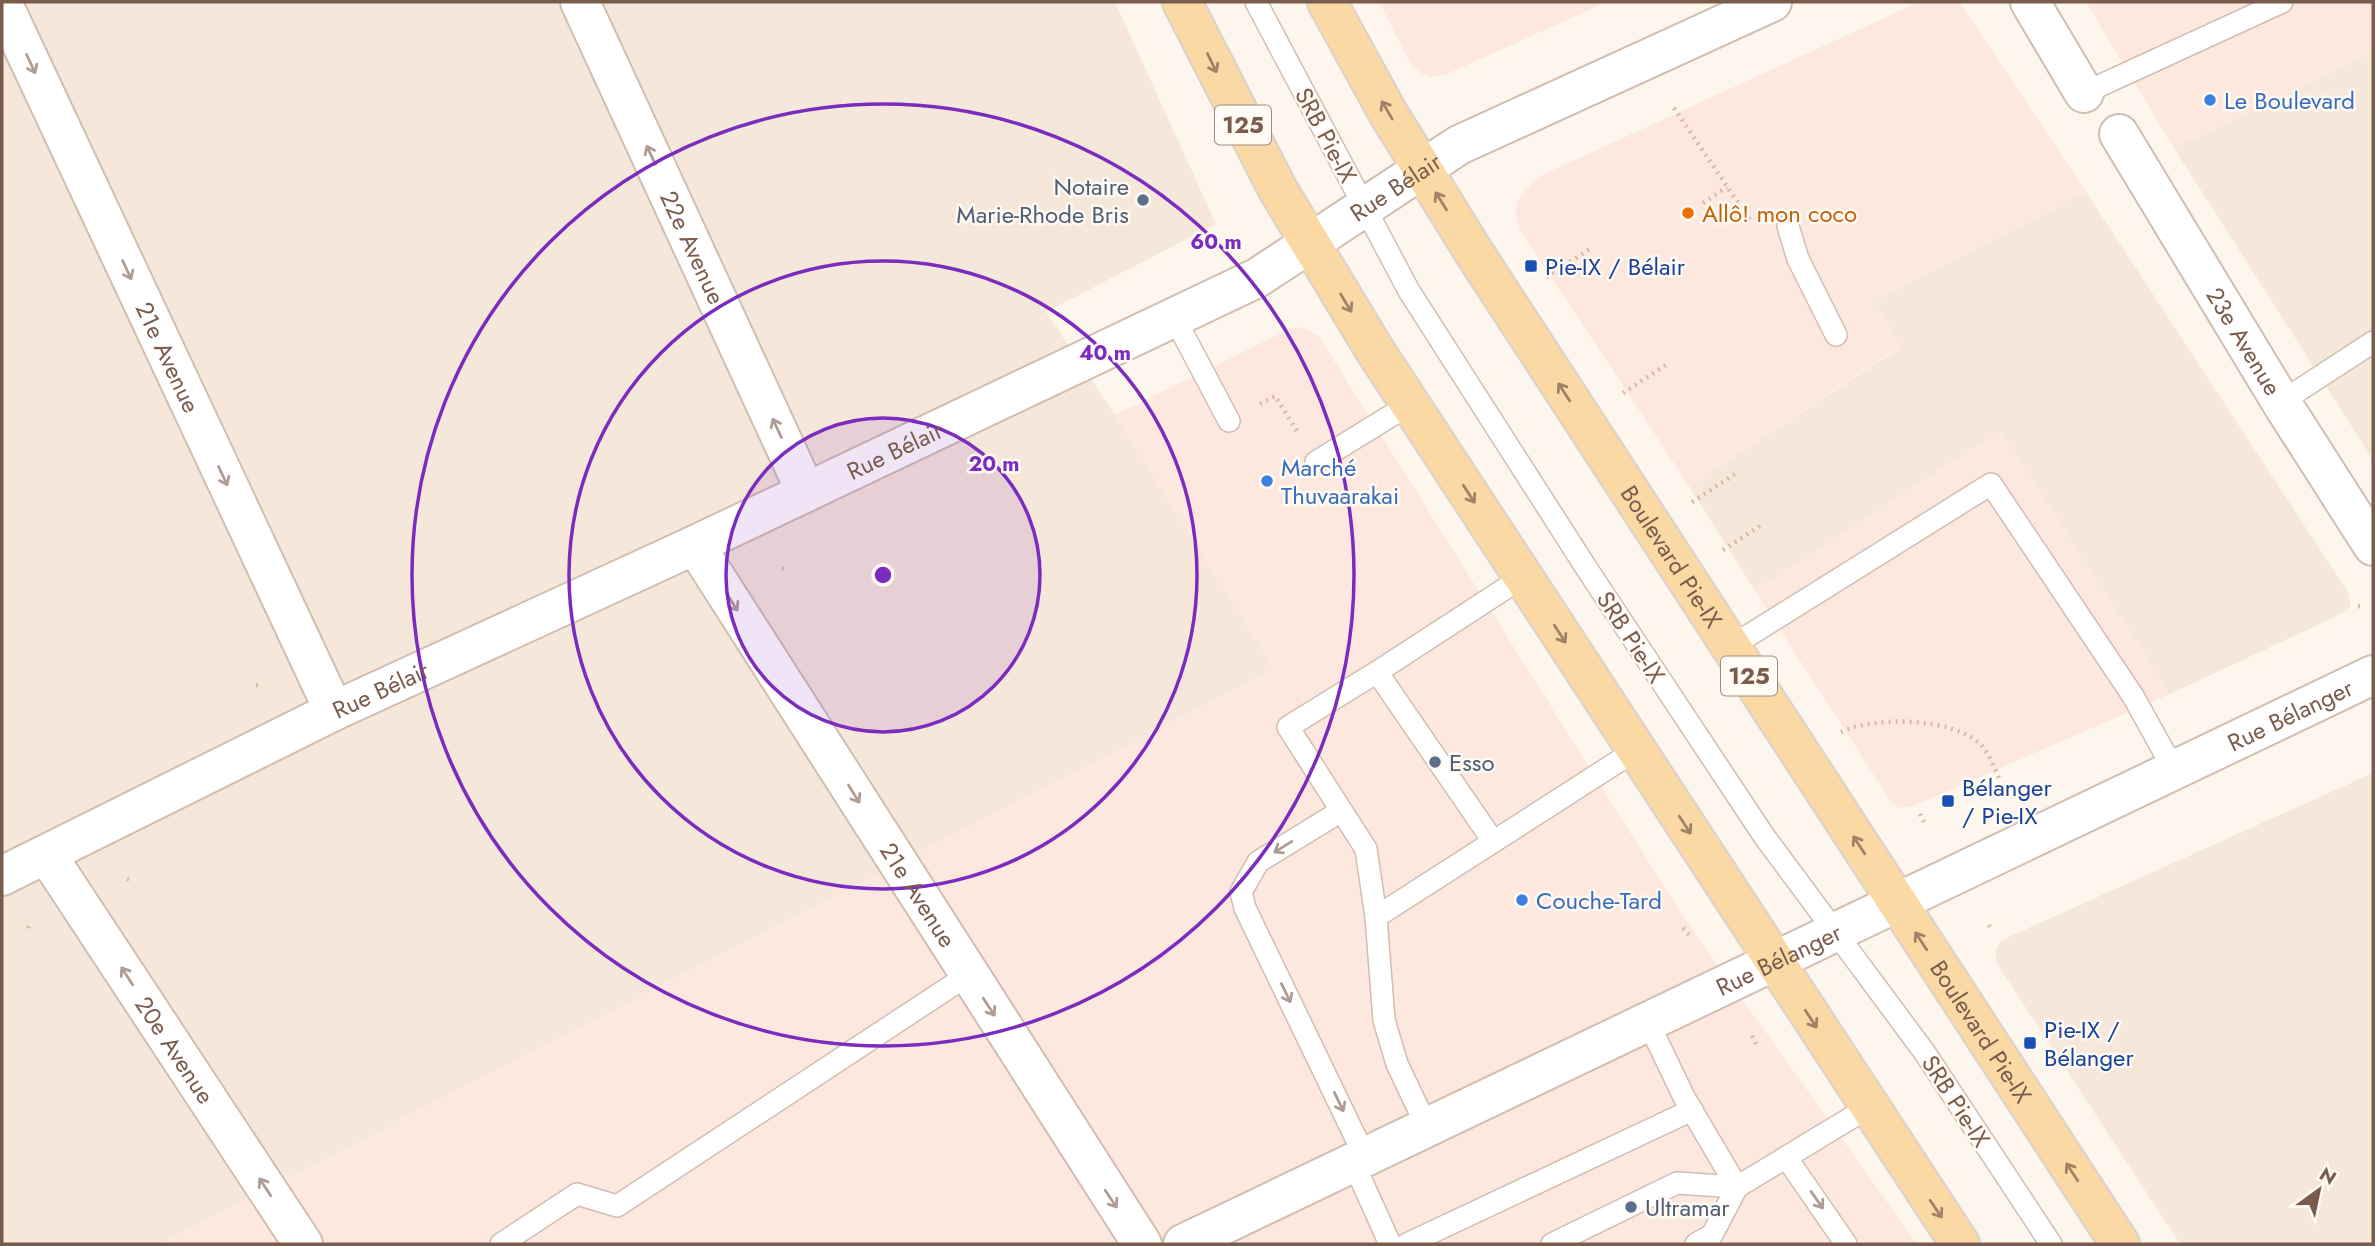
<svg xmlns="http://www.w3.org/2000/svg" width="2375" height="1246" font-family="Jost,sans-serif">
<style>
.residential{fill:#f5e8da}
.commercial{fill:#fde8e0}
.lines{fill:none;stroke-linecap:round;stroke-linejoin:round}
.service-casing{stroke:#d1beb0;stroke-width:24}
.minor-casing{stroke:#d1beb0;stroke-width:42}
.tertiary-casing{stroke:#d1beb0;stroke-width:42}
.primary-casing{stroke:#dad1cd;stroke-width:42}
.path{stroke:#d9b8a5;stroke-width:4.5;stroke-dasharray:2 5;stroke-linecap:butt}
.service{stroke:#fff;stroke-width:21}
.minor{stroke:#fff;stroke-width:38}
.tertiary{stroke:#fff;stroke-width:38}
.primary{stroke:#fbd9a5;stroke-width:38}
.oneway{stroke:#a18267}
.oneway2{stroke:#af9d94}
.ring{fill:none;stroke:#7b2cbf;stroke-width:3.5}
.shop-dot{fill:#3f7fe0;stroke:#fffaf3;stroke-width:2.5}
.service-dot{fill:#5c6f8a;stroke:#fffaf3;stroke-width:2.5}
.food-dot{fill:#e8710a;stroke:#fffaf3;stroke-width:2.5}
.transit-dot{fill:#1a4fb4;stroke:#fffaf3;stroke-width:2.5}
.labels{text-anchor:middle;dominant-baseline:central;stroke-width:5;stroke-linejoin:round;paint-order:stroke}
.shield{fill:#fffaf3;stroke:#a28b7f;stroke-width:2}
.shield-label{font-size:23px;font-weight:bold;fill:#7a5c4d}
.shop-label{font-size:24px;fill:#366cbe;stroke:#fffaf3;text-anchor:start}
.street-label{font-size:24px;fill:#7a5c4d;stroke:#fffaf3}
.service-label{font-size:24px;fill:#4e5e75;stroke:#fffaf3;text-anchor:start}
.food-label{font-size:24px;fill:#c56008;stroke:#fffaf3;text-anchor:start}
.transit-label{font-size:24px;fill:#164399;stroke:#fffaf3;text-anchor:start}
.centre{fill:#7b2cbf;stroke:#fffaf3;stroke-width:3.5}
.ring-label{font-size:21px;text-anchor:middle;font-weight:bold;fill:#7b2cbf;stroke:#fffaf3;stroke-width:5;stroke-linejoin:round;paint-order:stroke}
</style>
<rect width="100%" height="100%" fill="#fdf6ec"/>
<!-- residential -->
<g class="residential">
<path d="M2,2H1115L1216,224L1046,312L1115,415L1275,669L161,1244H2Z"/>
<path d="M2373,52V460L2174,148Z"/>
<path d="M2086,192L2348,592L2351,606L2345,612L2170,694L2000,431L1755,591L1689,486L1901,347L1873,301Z"/>
<path d="M2373,773V1244H2180L1998,965L1995,951L2002,940Z"/>
</g>
<!-- commercial -->
<g class="commercial">
<path d="M1379,2H1607L1447,74L1432,77L1421,73L1410,63Z"/>
<path d="M1919,2L1960,3L2086,192L1873,301L1901,346L1689,486L1520,230L1515,212L1518,200L1538,177Z"/>
<path d="M2086,2H2373V52L2174,148Z"/>
<path d="M1301,327L1318,335L1680,912L1917,1244H161L1274,669L1115,415L1289,329Z"/>
<path d="M2000,431L2170,694L1913,806L1899,808L1892,803L1755,591Z"/>
</g>
<g class="lines">
<!-- service casing -->
<g class="service-casing">
<g id="service">
<path d="M1256,2L1409,291L1587,569L1764,836L1925,1053L2051,1244"/>
<path d="M2084,93L2282,2"/>
<path d="M1788,226L1798,259L1836,335"/>
<path d="M1174,317L1229,421"/>
<path d="M2281,402L2373,342"/>
<path d="M1316,462L1410,404"/>
<path d="M1730,647L1991,484L2133,696L2174,770"/>
<path d="M1341,811L1258,862L1241,892L1245,908L1365,1157"/>
<path d="M1493,841L1377,672L1523,577"/>
<path d="M1376,917L1366,849L1288,727L1377,672"/>
<path d="M1648,1022L1684,1097L1737,1187L1869,1107"/>
<path d="M1427,1127L1397,1064L1384,1020L1376,917L1636,750"/>
<path d="M1786,1157L1846,1244"/>
<path d="M1353,1162L1390,1244"/>
<path d="M501,1244L577,1194L617,1206L968,975"/>
<path d="M1407,1244L1692,1110"/>
<path d="M1552,1244L1677,1183L1737,1187L1712,1235L1696,1244"/>
</g>
</g>
<!-- minor casing -->
<g class="minor-casing">
<g id="minor">
<path id="s1" d="M2,2L334,711"/>
<path id="s2" d="M580,2L805,490"/>
<path d="M2030,2L2084,93"/>
<path id="s3" d="M2119,134L2281,402L2373,546"/>
<path id="s4" d="M695,545L1142,1244"/>
<path id="s5" d="M47,855L303,1244"/>
<path id="s6" d="M2,876L334,711L695,545L1257,278L1459,145L1772,2"/>
</g>
</g>
<!-- tertiary casing -->
<g class="tertiary-casing">
<g id="tertiary">
<path id="s7" d="M1183,1244L2373,675"/>
</g>
</g>
<!-- primary casing -->
<g class="primary-casing">
<g id="primary">
<path d="M1182,2L1277,188L1374,349L1960,1244"/>
<path id="s8" d="M1327,2L1388,113L1473,251L2120,1244"/>
</g>
</g>
<!-- path -->
<g class="path">
<path d="M1674,108L1751,222"/>
<path d="M1703,203L1727,187"/>
<path d="M1546,277L1593,247"/>
<path d="M1623,393L1669,363"/>
<path d="M1260,404L1275,396L1297,431"/>
<path d="M1692,502L1738,472"/>
<path d="M1723,550L1763,524"/>
<path d="M782,568L788,571"/>
<path d="M2358,606L2364,607"/>
<path d="M256,685L261,686"/>
<path d="M1841,732C1874,716 1954,717 1981,745C1989,753 1994,767 1999,778"/>
<path d="M1920,814L1925,824"/>
<path d="M127,879L133,881"/>
<path d="M1989,925L1992,929"/>
<path d="M28,928L30,924"/>
<path d="M1683,928L1691,937"/>
<path d="M1752,1036L1757,1046"/>
</g>
<!-- service -->
<use href="#service" class="service"/>
<!-- minor -->
<use href="#minor" class="minor"/>
<!-- tertiary -->
<use href="#tertiary" class="tertiary"/>
<!-- primary -->
<use href="#primary" class="primary"/>
</g>
<!-- one-way arrows -->
<defs><path id="oneway-shaft" d="M-6 0H5M1.5-3L5.5 0L1.5 3" fill="none" stroke-width="1.6" stroke-linecap="round" stroke-linejoin="round" transform="scale(1.75)"/></defs>
<g class="oneway">
<use href="#oneway-shaft" transform="translate(1212 63) rotate(64)"/>
<use href="#oneway-shaft" transform="translate(1387 110) rotate(-120)"/>
<use href="#oneway-shaft" transform="translate(1441 201) rotate(-122)"/>
<use href="#oneway-shaft" transform="translate(1346 303) rotate(59)"/>
<use href="#oneway-shaft" transform="translate(1564 392) rotate(-123)"/>
<use href="#oneway-shaft" transform="translate(1469 494) rotate(57)"/>
<use href="#oneway-shaft" transform="translate(1560 634) rotate(57)"/>
<use href="#oneway-shaft" transform="translate(1685 825) rotate(57)"/>
<use href="#oneway-shaft" transform="translate(1859 845) rotate(-123)"/>
<use href="#oneway-shaft" transform="translate(1921 941) rotate(-123)"/>
<use href="#oneway-shaft" transform="translate(1811 1019) rotate(57)"/>
<use href="#oneway-shaft" transform="translate(2072 1172) rotate(-123)"/>
<use href="#oneway-shaft" transform="translate(1936 1209) rotate(56)"/>
</g>
<g class="oneway2">
<use href="#oneway-shaft" transform="translate(31 64) rotate(65)"/>
<use href="#oneway-shaft" transform="translate(651 155) rotate(-115)"/>
<use href="#oneway-shaft" transform="translate(127 270) rotate(65)"/>
<use href="#oneway-shaft" transform="translate(777 428) rotate(-115)"/>
<use href="#oneway-shaft" transform="translate(223 476) rotate(65)"/>
<use href="#oneway-shaft" transform="translate(732 602) rotate(58)"/>
<use href="#oneway-shaft" transform="translate(854 794) rotate(58)"/>
<use href="#oneway-shaft" transform="translate(1283 847) rotate(148)"/>
<use href="#oneway-shaft" transform="translate(127 976) rotate(-123)"/>
<use href="#oneway-shaft" transform="translate(1286 993) rotate(64)"/>
<use href="#oneway-shaft" transform="translate(989 1007) rotate(57)"/>
<use href="#oneway-shaft" transform="translate(1339 1102) rotate(64)"/>
<use href="#oneway-shaft" transform="translate(265 1187) rotate(-123)"/>
<use href="#oneway-shaft" transform="translate(1111 1199) rotate(56)"/>
<use href="#oneway-shaft" transform="translate(1817 1200) rotate(55)"/>
</g>
<!-- distance rings -->
<circle cx="883" cy="575" r="157" fill="#7b2cbf" fill-opacity=".12"/>
<g class="ring">
<circle cx="883" cy="575" r="157"/>
<circle cx="883" cy="575" r="314"/>
<circle cx="883" cy="575" r="471"/>
</g>
<!-- markers -->
<g class="shop-dot">
<circle cx="2210" cy="100" r="7"/>
<circle cx="1267" cy="481" r="7"/>
<circle cx="1522" cy="900" r="7"/>
</g>
<g class="service-dot">
<circle cx="1143" cy="200" r="7"/>
<circle cx="1435" cy="762" r="7"/>
<circle cx="1631" cy="1207" r="7"/>
</g>
<circle class="food-dot" cx="1688" cy="213" r="7"/>
<g class="transit-dot">
<rect x="1524" y="259" width="14" height="14" rx="3.5"/>
<rect x="1941" y="794" width="14" height="14" rx="3.5"/>
<rect x="2023" y="1036" width="14" height="14" rx="3.5"/>
</g>
<g class="labels">
<!-- shield labels -->
<g class="shield">
<rect x="1215" y="105.5" width="56" height="39" rx="5"/>
<rect x="1721" y="656.5" width="56" height="39" rx="5"/>
</g>
<g class="shield-label">
<text x="1243" y="125">125</text>
<text x="1749" y="676">125</text>
</g>
<!-- shop labels -->
<g class="shop-label">
<text x="2224" y="100">Le Boulevard</text>
<text x="1281" y="467">Marché<tspan x="1281" dy="28">Thuvaarakai</tspan></text>
<text x="1536" y="900">Couche-Tard</text>
</g>
<!-- street labels -->
<g class="street-label">
<text transform="translate(1326 135) rotate(62)">SRB Pie-IX</text>
<text stroke="none"><textPath href="#s6" startOffset="1556">Rue Bélair</textPath></text>
<text stroke="none"><textPath href="#s2" startOffset="270">22e Avenue</textPath></text>
<text stroke="none"><textPath href="#s3" startOffset="242">23e Avenue</textPath></text>
<text stroke="none"><textPath href="#s1" startOffset="392">21e Avenue</textPath></text>
<text stroke="none"><textPath href="#s6" startOffset="989">Rue Bélair</textPath></text>
<text stroke="none"><textPath href="#s8" startOffset="653">Boulevard Pie-IX</textPath></text>
<text transform="translate(1631 637) rotate(57)">SRB Pie-IX</text>
<text stroke="none"><textPath href="#s6" startOffset="422">Rue Bélair</textPath></text>
<text stroke="none"><textPath href="#s7" startOffset="1227">Rue Bélanger</textPath></text>
<text stroke="none"><textPath href="#s4" startOffset="415">21e Avenue</textPath></text>
<text stroke="none"><textPath href="#s7" startOffset="660">Rue Bélanger</textPath></text>
<text stroke="none"><textPath href="#s8" startOffset="1220">Boulevard Pie-IX</textPath></text>
<text stroke="none"><textPath href="#s5" startOffset="233">20e Avenue</textPath></text>
<text transform="translate(1956 1101) rotate(57)">SRB Pie-IX</text>
</g>
<!-- service labels -->
<g class="service-label">
<text x="1129" y="186" text-anchor="end">Notaire<tspan x="1129" dy="28">Marie-Rhode Bris</tspan></text>
<text x="1449" y="762">Esso</text>
<text x="1645" y="1207">Ultramar</text>
</g>
<!-- food labels -->
<g class="food-label">
<text x="1702" y="213">Allô! mon coco</text>
</g>
<!-- transit labels -->
<g class="transit-label">
<text x="1545" y="266">Pie-IX / Bélair</text>
<text x="1962" y="787">Bélanger<tspan x="1962" dy="28">/ Pie-IX</tspan></text>
<text x="2044" y="1029">Pie-IX /<tspan x="2044" dy="28">Bélanger</tspan></text>
</g>
</g>
<circle cx="883" cy="575" r="10" class="centre"/>
<g class="ring-label">
<text x="1216" y="249">60 m</text>
<text x="1105" y="360">40 m</text>
<text x="994" y="471">20 m</text>
</g>
<!-- border -->
<rect width="2375" height="1246" fill="none" stroke="#7a5c4d" stroke-width="7"/>
<!-- north arrow -->
<g transform="translate(2319 1190) rotate(33)" stroke="#fffaf3" stroke-width="5" paint-order="stroke">
<path d="M0-5L12 26L0 18L-12 26Z" fill="#7a5c4d"/>
<text y="-10" font-size="19" font-weight="bold" text-anchor="middle" fill="#7a5c4d">N</text>
</g>
</svg>
